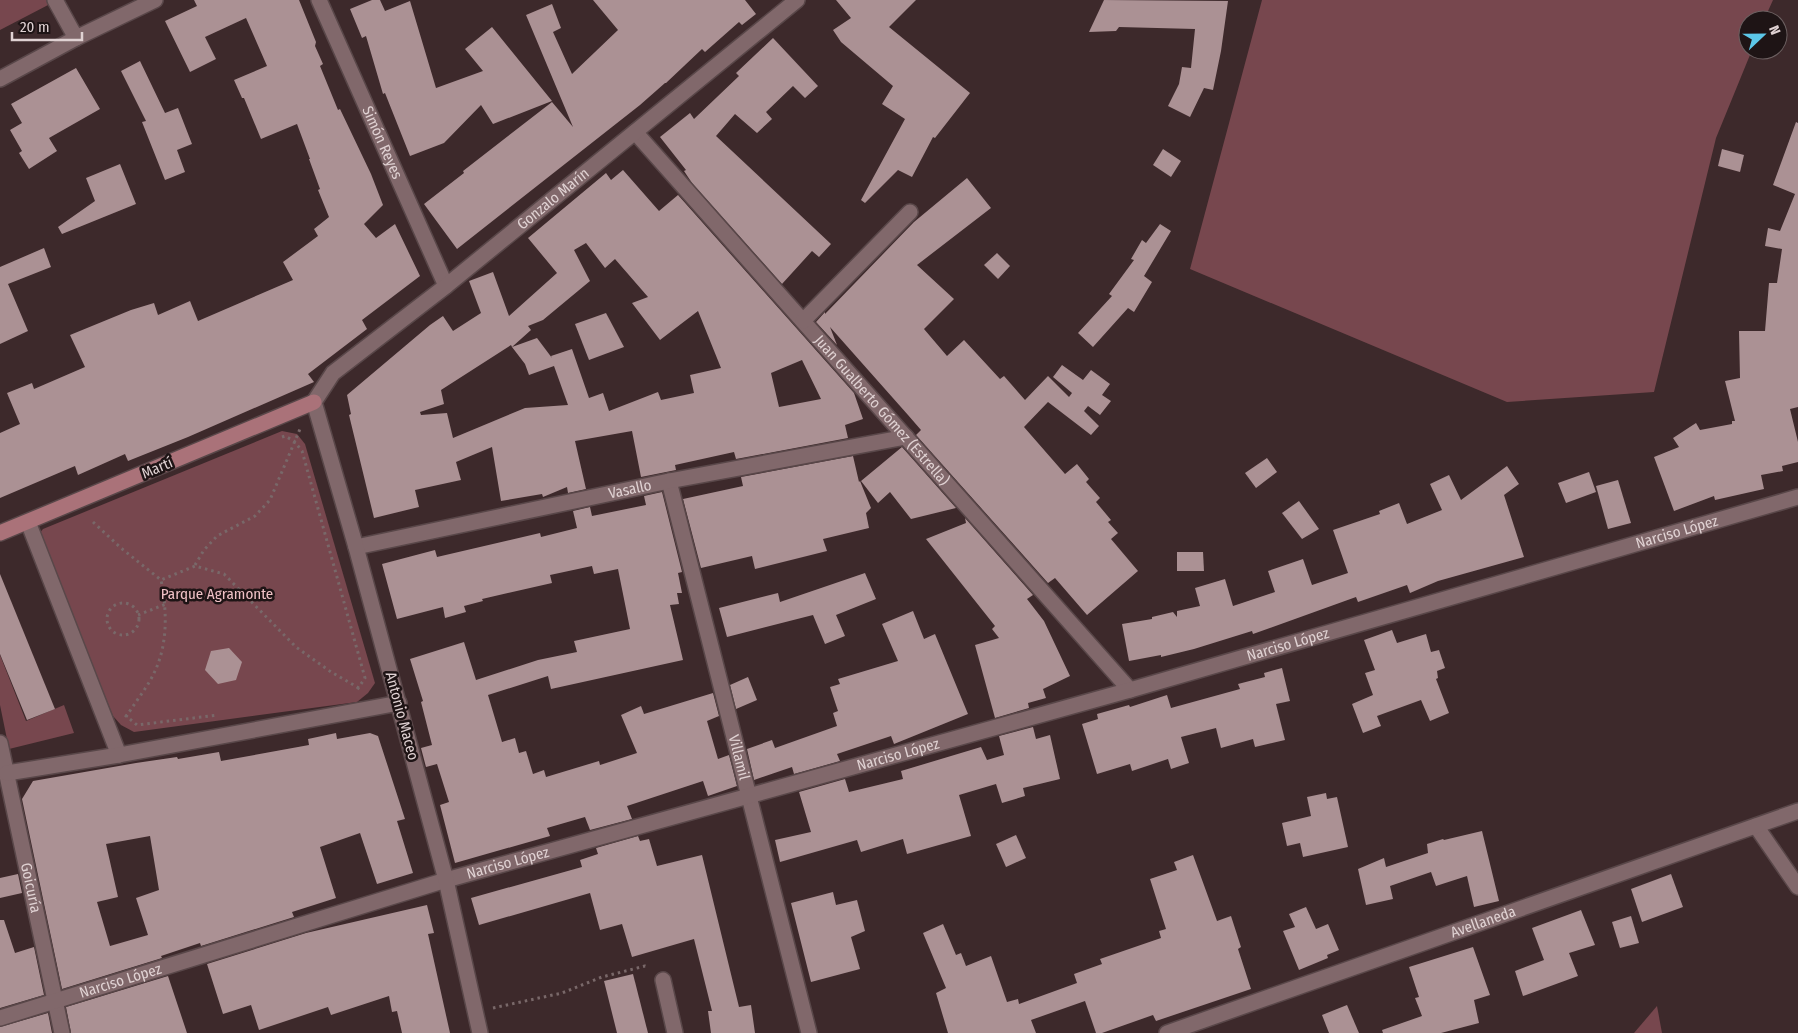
<svg xmlns="http://www.w3.org/2000/svg" width="1798" height="1033" font-family="'Fira Sans Condensed',sans-serif">
<style>
.green{fill:#77474e}
.building{fill:#ab9194;fill-rule:evenodd}
.lines{fill:none;stroke-linecap:round;stroke-linejoin:round}
.minor-casing{stroke:#594749;stroke-width:18}
.major-casing{stroke:#594749;stroke-width:18}
.path{stroke:#796869;stroke-width:3;stroke-dasharray:2.5 4;stroke-linecap:butt}
.minor{stroke:#81686b;stroke-width:15}
.major{stroke:#aa7279;stroke-width:15}
.labels{text-anchor:middle;dominant-baseline:central;stroke-width:5;stroke-linejoin:round;paint-order:stroke}
.street-label{font-size:15px;fill:#e0d2d3;stroke:#1e1415}
.park-label{font-size:15px;fill:#f0c1c6;stroke:#1e1415}
</style>
<rect width="100%" height="100%" fill="#3d292b"/>
<!-- green -->
<g class="green">
<path d="M0,0H48L50,4L0,30Z"/>
<path d="M1262,0H1773L1764,20H1748V50H1752L1716,138L1654,392L1507,402L1190,269Z"/>
<path d="M282,431L297,434L305,444L375,683L368,693L357,702L134,732L121,725L113,716L39,534L43,529Z"/>
<path d="M0,655L26,721L64,705L74,733L9,749L0,705Z"/>
<path d="M1657,1006L1662,1033H1634Z"/>
</g>
<!-- building -->
<g class="building">
<path d="M194,0H299L316,42L315,46L323,64L320,66L338,110L340,109L371,174L383,205L364,224L376,238L395,224L420,276L362,320L367,329L308,374L314,382L188,437L128,461L125,454L78,475L75,466L0,498V433L20,424L7,393L32,383L34,389L85,367L70,335L131,310L154,303L158,315L190,301L198,321L293,280L283,262L318,236L314,229L329,217L318,190L320,189L309,159H310L297,124L261,139L244,98H242L234,80L267,66L246,18L205,37L216,59L190,72L165,21L197,6Z"/>
<path d="M372,0H380L385,11L410,1L436,88L483,71L465,49L492,27L552,101L493,124L481,105L444,143L410,156L385,93L383,94L366,36L362,38L350,9Z"/>
<path d="M593,0H745L756,14L742,25L739,22L705,52L702,49L666,83H665L640,105L457,249L424,204L464,173L463,171L552,102L573,127L526,15L552,4L561,28L553,32L572,74L618,30Z"/>
<path d="M836,0H916L889,27L970,93L935,138L933,137L912,177L898,170L865,203L861,200L905,119L882,104L893,86L841,42L833,30L851,18Z"/>
<path d="M1104,0L1228,1L1221,51L1213,90L1204,88L1190,117L1168,106L1179,84L1182,67L1191,68L1195,29L1119,27L1116,31L1089,32Z"/>
<path d="M773,38L818,86L805,98L793,86L766,112L772,119L757,133L735,114L716,136L831,244L819,257L812,251L782,284L692,183L684,171L686,170L660,137L690,113L694,119L739,76L736,73Z"/>
<path d="M140,61L165,113L178,108L192,144L177,150L185,172L165,180L142,122L146,121L121,71Z"/>
<path d="M76,68L100,109L49,138L57,151L29,169L19,153L22,151L10,130L22,123L11,104Z"/>
<path d="M1796,122L1798,123V407L1790,409L1798,442V462L1782,466L1783,471L1761,475L1764,489L1715,500L1714,496L1674,511L1654,457L1679,447L1673,438L1696,423L1700,430L1732,424V421H1735L1725,381L1740,378L1739,331H1765L1769,283H1777L1782,249L1765,246L1768,228L1780,231L1795,194L1773,185Z"/>
<path d="M1163,149L1181,161L1171,177L1153,165Z"/>
<path d="M1722,149L1744,155L1740,172L1718,166Z"/>
<path d="M120,164L136,204L62,234L58,227L95,201L86,178Z"/>
<path d="M623,170L659,211L678,195L854,393L863,419L845,425L848,438L736,459L734,452L675,465L676,470L641,477L632,431L575,441L586,489L568,493L567,487L543,497L542,494L501,501L492,447L456,462L461,480L415,490L419,507L374,518L349,415L351,414L347,395L430,325L443,316L453,331L481,313L469,281L493,272L509,316L557,273L528,238L606,173L611,180ZM586,243L605,268L615,259L648,297L632,303L660,340L698,311L721,368L690,375L694,393L661,400L658,392L609,411L603,393L589,398L572,349L551,356L552,358L537,338L512,347L525,364L529,375L554,366L568,405L525,408L453,438L447,413L421,415L420,412L444,404L441,390L511,345L512,347L531,330L528,326L543,320L590,281L574,250ZM802,360L821,399L779,407L771,373Z"/>
<path d="M967,178L991,208L917,265L954,299L924,329L947,356L964,340L1000,379L1004,376L1025,400L1048,376L1069,397L1072,393L1053,377L1062,365L1083,380L1091,370L1110,384L1102,395L1111,401L1100,415L1088,406L1084,411L1099,426L1091,435L1048,402L1024,427L1065,474L1077,464L1089,479L1086,482L1100,498L1096,502L1111,520L1108,522L1118,533L1111,539L1138,571L1087,615L1055,578L1048,583L916,435L921,430L908,415L830,327L837,345L816,322L825,312V314L914,222Z"/>
<path d="M1160,224L1171,231L1144,276L1152,282L1134,312L1128,308L1093,347L1078,333L1112,296L1109,294L1134,260L1131,259L1142,240L1146,243Z"/>
<path d="M44,248L51,267L8,284L28,331L0,344V267Z"/>
<path d="M997,253L1010,266L998,279L984,265Z"/>
<path d="M606,313L624,347L589,360L575,324Z"/>
<path d="M902,447L956,508L911,519L890,492L878,503L861,481Z"/>
<path d="M853,456L859,482L860,481L871,508L866,513L869,528L823,539L827,551L755,569L752,556L701,568L683,499L743,486L741,477Z"/>
<path d="M1267,458L1277,472L1256,488L1245,473Z"/>
<path d="M1507,466L1519,484L1504,495L1524,557L1438,581L1410,593L1407,585L1358,602L1356,597L1253,634L1252,631L1194,649L1161,657V655L1129,661L1122,624L1152,619V617L1173,612L1177,617V611L1200,606L1195,588L1225,579L1233,606L1275,592L1268,571L1303,559L1312,585L1348,573L1333,530L1380,514L1379,511L1399,503L1407,524L1442,510L1430,484L1449,475L1461,500Z"/>
<path d="M1589,472L1596,492L1566,503L1558,483Z"/>
<path d="M1618,480L1631,523L1608,529L1596,486Z"/>
<path d="M662,492L682,572L678,573L682,593H677L679,604L670,605L683,660L551,689L548,676L488,695L502,742L515,738L519,753L526,751L533,774L544,770L546,777L599,761L600,765L637,753L621,715L641,706L644,714L713,693L719,716L707,721L718,759L729,755L737,786L708,796L703,781L627,806L632,819L590,830L585,817L547,828L550,836L455,863L440,805L449,802L437,764L426,767L421,748L432,745L421,702L423,701L410,659L464,642L476,680L538,660L577,652L574,641L630,629L618,569L594,574L592,566L550,575L552,583L482,599L483,601L464,606L466,612L445,618L443,607L397,619L382,564L435,550L437,557L540,533L541,537L577,528L573,511L590,507L592,516L646,505L644,496Z"/>
<path d="M1299,501L1319,529L1302,539L1282,513Z"/>
<path d="M965,518L1033,595L1027,599L1044,621L1070,676L1043,689L1046,698L1028,703L1029,708L995,718L975,645L999,638L992,629L995,626L926,539L966,523Z"/>
<path d="M1177,552H1203L1204,571H1177Z"/>
<path d="M865,573L876,599L836,615L845,636L825,644L813,615L727,637L719,608L778,593L780,602Z"/>
<path d="M0,574L55,709L27,720L0,654Z"/>
<path d="M913,611L924,639L935,634L968,714L894,744L891,736L837,754L840,761L794,774L792,767L754,780L747,749L772,740L775,748L837,726L833,713L838,711L830,687L840,684L838,679L898,661L882,624Z"/>
<path d="M1392,630L1397,643L1426,634L1431,652L1439,650L1445,668L1437,671L1438,678L1436,679L1449,713L1430,721L1421,700L1377,716L1381,726L1363,733L1352,704L1373,695L1365,673L1375,670L1364,640Z"/>
<path d="M229,648L242,662L236,680L218,684L205,670L211,651Z"/>
<path d="M1282,668L1290,701L1276,704L1285,740L1255,747L1253,739L1221,748L1216,728L1181,737L1189,763L1171,769L1168,759L1132,771L1130,764L1097,774L1082,724L1098,719L1097,714L1129,705L1130,707L1167,695L1171,708L1240,689L1238,684L1265,677L1264,673Z"/>
<path d="M748,677L757,700L736,709L730,685Z"/>
<path d="M1033,727L1036,739L1050,735L1060,779L1023,788L1025,796L1002,803L996,784L959,795L971,836L907,854L903,839L861,852L857,840L780,862L775,840L811,832L799,792L845,779L849,792L903,779L901,771L981,747L987,760L1004,755L999,736Z"/>
<path d="M336,733L337,739L370,733L378,736L405,819L397,821L413,873L377,884L360,833L320,847L336,898L292,912L294,917L201,946L200,943L161,956L162,958L62,989L22,799L33,781L136,763L177,757L178,759L219,752L221,761L309,745L308,739ZM150,836L159,890L136,898L148,935L110,946L97,902L118,897L106,844Z"/>
<path d="M1326,793L1327,799L1337,797L1348,847L1303,857L1300,843L1287,846L1282,823L1311,816L1307,797Z"/>
<path d="M1482,831L1499,901L1474,907L1467,876L1436,886L1431,872L1390,886L1393,899L1366,905L1358,869L1384,858L1386,867L1428,853L1427,844L1443,839L1444,840Z"/>
<path d="M1016,835L1026,858L1006,867L996,844Z"/>
<path d="M638,836L640,841L649,839L657,866L702,855L739,1007L751,1005L755,1033H711L708,1011H712L694,939L632,957L622,924L600,930L590,893L479,925L471,898L582,867L580,860L598,854L596,848Z"/>
<path d="M1193,855L1217,921L1231,916L1241,947L1238,949L1251,989L1156,1021L1153,1015L1102,1033H1096L1085,1001L1031,1020L1036,1033H948L936,993L946,988L923,933L943,924L956,955L961,953L966,966L991,956L1007,1002L1018,999L1019,1004L1077,983L1074,974L1102,964L1100,959L1161,938L1159,931L1166,929L1150,879L1177,870L1174,862Z"/>
<path d="M18,874L22,893L0,898V878Z"/>
<path d="M1671,874L1683,907L1642,922L1631,889Z"/>
<path d="M833,892L836,905L857,900L865,931L851,937L860,969L811,982L791,903Z"/>
<path d="M427,905L434,933L428,934L450,1033H402L397,1011L392,1012L389,996L331,1015L328,1007L259,1030L251,1005L223,1014L207,964L306,933Z"/>
<path d="M1306,907L1316,929L1328,924L1339,950L1327,955L1328,958L1299,970L1283,931L1295,927L1289,914Z"/>
<path d="M1581,910L1595,945L1569,953L1578,976L1523,996L1515,971L1544,960L1532,928Z"/>
<path d="M1631,916L1639,943L1620,948L1612,922Z"/>
<path d="M0,920H4L15,953L34,947L44,995L0,1008Z"/>
<path d="M1473,947L1490,995L1474,1000L1479,1023L1441,1033H1383L1382,1030L1422,1016L1415,998L1419,997L1409,967Z"/>
<path d="M633,974L648,1033H617L604,981Z"/>
<path d="M168,976L187,1033H71L66,1007Z"/>
<path d="M1347,1005L1359,1033H1329L1322,1015Z"/>
<path d="M48,1013L52,1033H0V1027Z"/>
</g>
<g class="lines">
<!-- minor casing -->
<g class="minor-casing">
<g id="minor">
<path d="M55,0L76,38"/>
<path id="s1" d="M319,0L446,286"/>
<path d="M0,79L76,38L155,0"/>
<path id="s2" d="M635,132L1130,690"/>
<path d="M803,321L910,212"/>
<path id="s3" d="M669,481L809,1033"/>
<path d="M28,522L119,755"/>
<path id="s4" d="M356,547L669,481L906,437"/>
<path id="s5" d="M0,743L62,1033"/>
<path d="M7,773L119,755L399,703"/>
<path d="M1756,826L1798,887"/>
<path d="M663,980L675,1033"/>
<path id="s6" d="M0,1018L446,880L1130,690L1798,497"/>
<path id="s7" d="M480,1033L446,880L356,547L314,402L333,373L446,286L797,0"/>
<path id="s8" d="M1167,1033L1798,811"/>
</g>
</g>
<!-- major casing -->
<g class="major-casing">
<path id="major" d="M0,533L314,402"/>
</g>
<!-- path -->
<g class="path">
<path d="M282,437L285,436L294,441L302,451L365,678L357,690"/>
<path d="M93,522L121,548L161,580L195,566L224,574L296,647L331,672L359,688"/>
<path d="M195,565L204,550L217,536L255,516L270,500L300,429"/>
<circle cx="123" cy="619" r="16"/>
<path d="M138,615L166,604"/>
<path d="M125,715L137,725L218,715"/>
<path d="M126,717C135,702 148,687 155,671C168,643 167,610 161,580"/>
<path d="M493,1008L562,993L602,977L645,966L648,967"/>
</g>
<!-- minor -->
<use href="#minor" class="minor"/>
<!-- major -->
<use href="#major" class="major"/>
</g>
<g class="labels">
<!-- street labels -->
<g class="street-label">
<text stroke="none"><textPath href="#s1" startOffset="156">Simón Reyes</textPath></text>
<text stroke="none"><textPath href="#s7" startOffset="968">Gonzalo Marín</textPath></text>
<text stroke="none"><textPath href="#s2" startOffset="372">Juan Gualberto Gómez (Estrella)</textPath></text>
<text transform="translate(157 468) rotate(-23)">Martí</text>
<text stroke="none"><textPath href="#s4" startOffset="280">Vasallo</textPath></text>
<text stroke="none"><textPath href="#s6" startOffset="1746">Narciso López</textPath></text>
<text stroke="none"><textPath href="#s6" startOffset="1341">Narciso López</textPath></text>
<text transform="translate(402 716) rotate(75)">Antonio Maceo</text>
<text stroke="none"><textPath href="#s6" startOffset="936">Narciso López</textPath></text>
<text stroke="none"><textPath href="#s3" startOffset="285">Villamil</textPath></text>
<text stroke="none"><textPath href="#s6" startOffset="531">Narciso López</textPath></text>
<text stroke="none"><textPath href="#s5" startOffset="148">Goicuría</textPath></text>
<text stroke="none"><textPath href="#s8" startOffset="335">Avellaneda</textPath></text>
<text stroke="none"><textPath href="#s6" startOffset="126">Narciso López</textPath></text>
</g>
<!-- park labels -->
<g class="park-label">
<text x="217" y="594">Parque Agramonte</text>
</g>
</g>
<!-- north arrow -->
<g transform="translate(1763 35) rotate(68)"><circle r="24" fill="#1e1415" stroke="#6c6061"/>
<path d="M0-4L9 19L0 12L-9 19Z" fill="#5cc7e8"/>
<text y="-8" font-size="14" font-weight="bold" text-anchor="middle" fill="#e0d2d3">N</text>
</g>
<!-- scale -->
<path d="M12 32v8h70v-8" fill="none" stroke="#e0d2d3" stroke-width="2.5"/>
<text x="20" y="32" font-size="15" fill="#e0d2d3" stroke="#1e1415" stroke-width="4" paint-order="stroke">20 m</text>
</svg>
